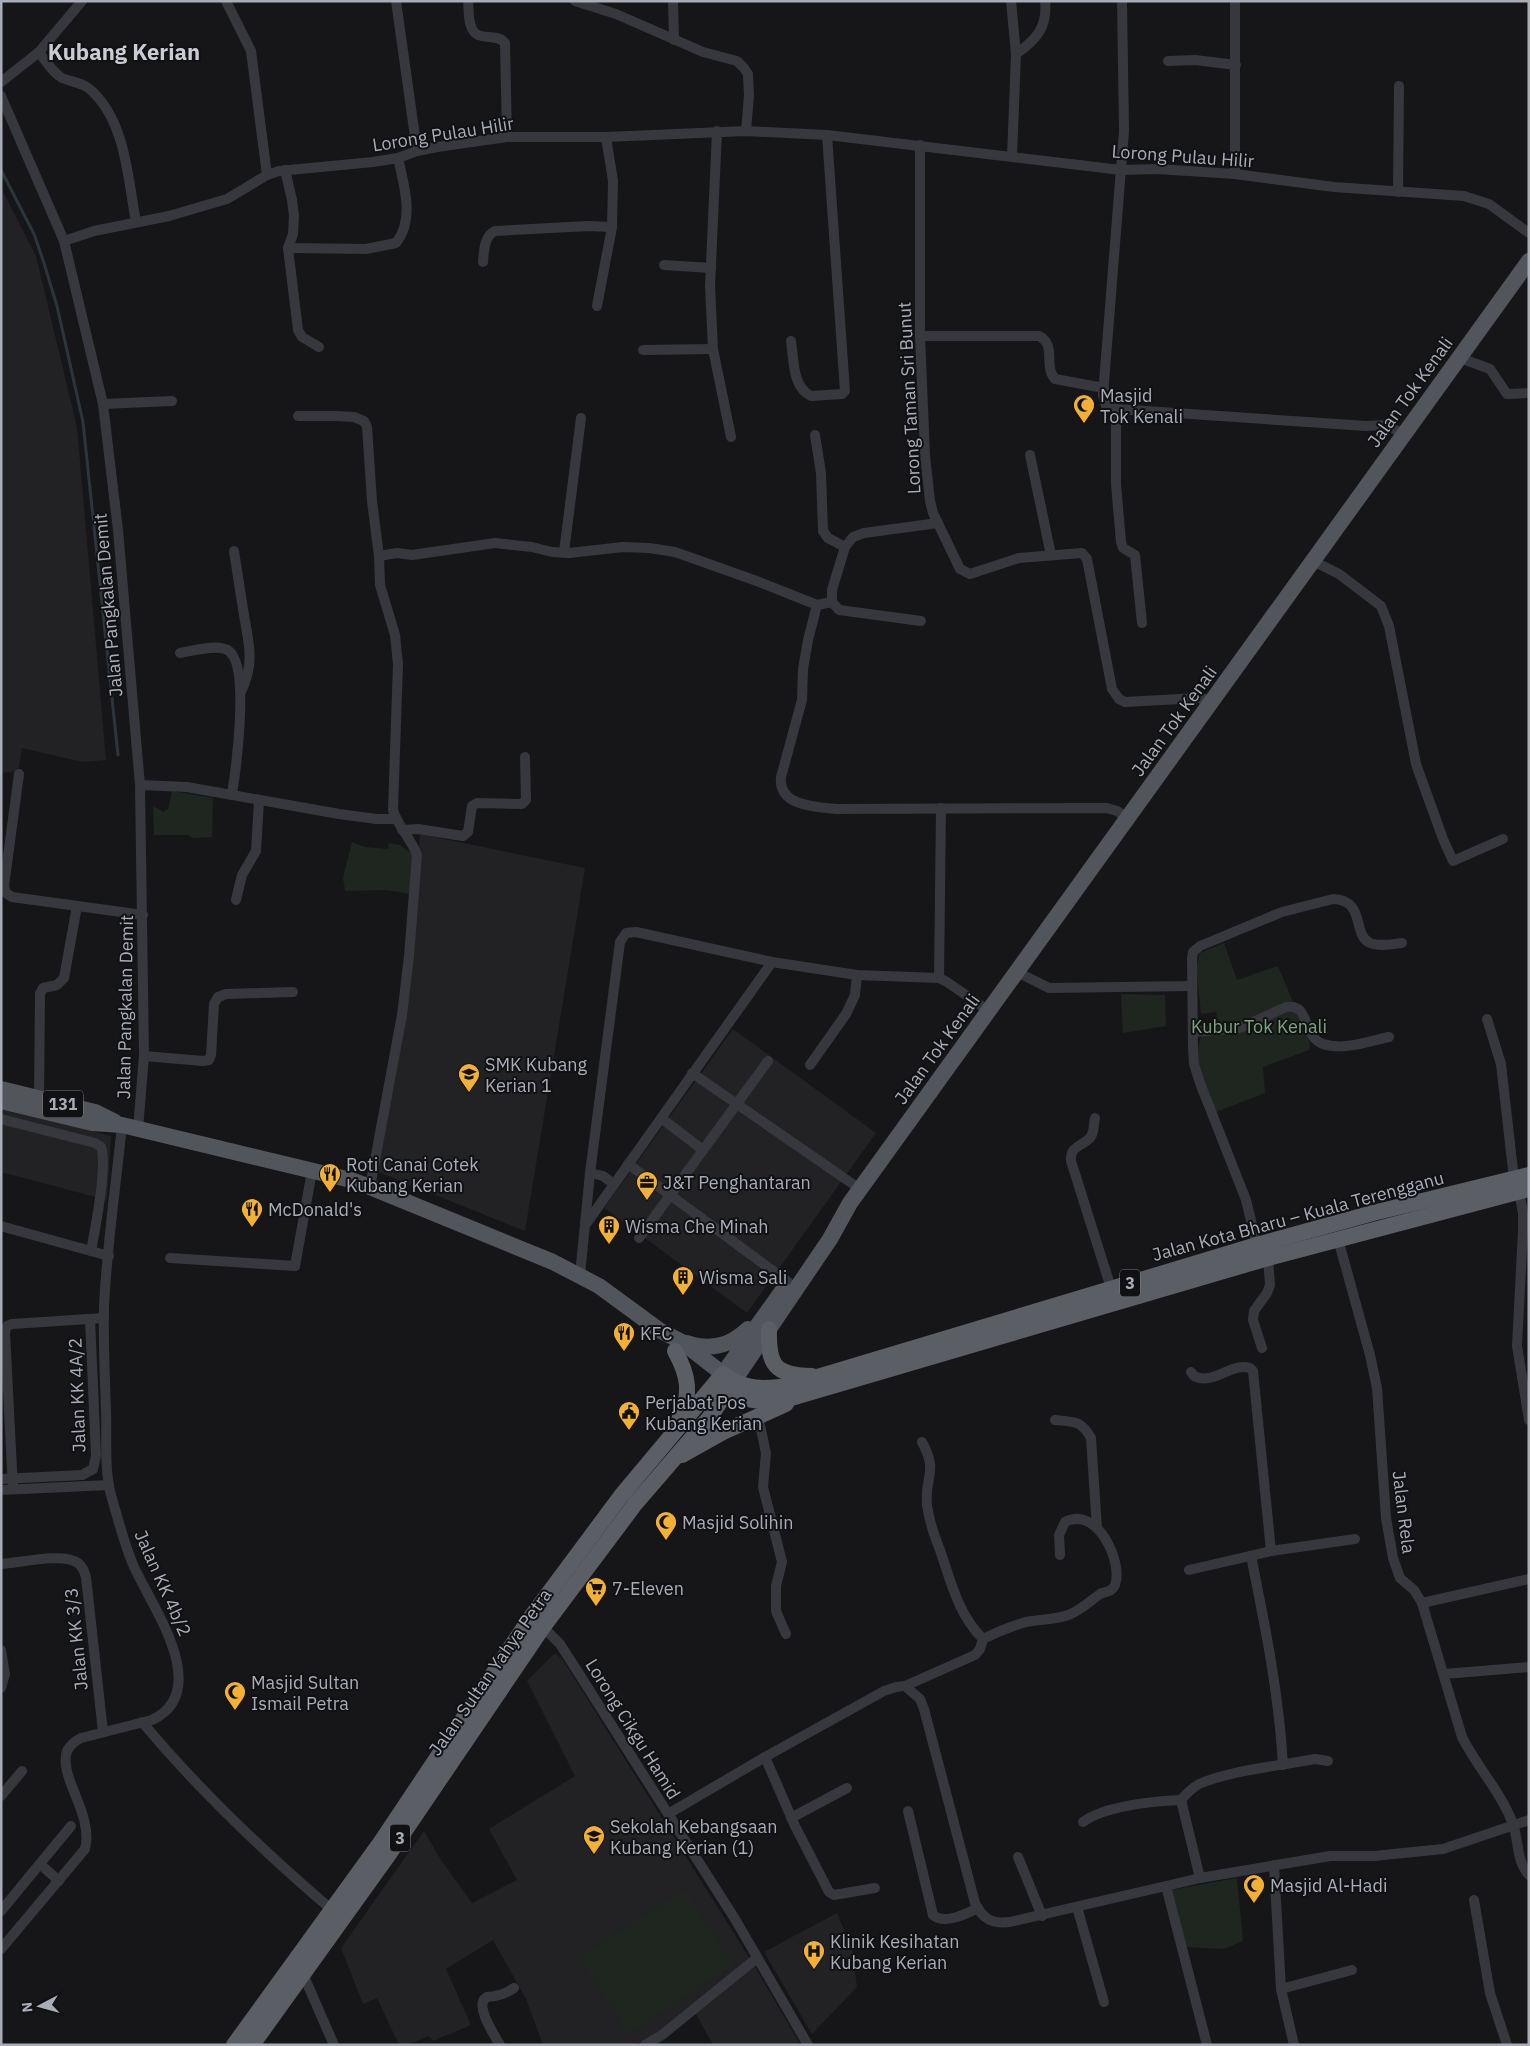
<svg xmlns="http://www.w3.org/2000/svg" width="1530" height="2046" font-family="'IBM Plex Sans',sans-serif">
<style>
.built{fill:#222225}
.green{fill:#1e261f}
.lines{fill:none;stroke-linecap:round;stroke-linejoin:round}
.stream{stroke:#2c353c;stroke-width:3}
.minor{stroke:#37383d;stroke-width:10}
.primary{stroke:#53555c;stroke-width:16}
.trunk{stroke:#5b5e65;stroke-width:16}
.labels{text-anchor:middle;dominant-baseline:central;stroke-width:4;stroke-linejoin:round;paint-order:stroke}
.shield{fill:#111113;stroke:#7b7e86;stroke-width:1}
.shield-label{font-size:16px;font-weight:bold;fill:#a8adb8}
.street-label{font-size:18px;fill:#a8adb8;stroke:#111113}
.poi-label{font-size:18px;fill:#a8adb8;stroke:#111113;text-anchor:start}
.park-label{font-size:18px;fill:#7fa381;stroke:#111113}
.district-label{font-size:22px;font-weight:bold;fill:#c9ccd4;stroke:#111113}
</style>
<rect width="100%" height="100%" fill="#161618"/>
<!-- built -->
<g class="built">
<path d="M1,188L36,256L77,427L106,760L83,762L22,748L18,771L1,773Z"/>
<path d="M420,834L585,868L525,1231L376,1171L405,1016Z"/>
<path d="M733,1029L876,1133L747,1313L604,1208Z"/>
<path d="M1,1108L111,1136L107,1200L1,1172Z"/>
<path d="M555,1653L563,1660L750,1959L659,2033L639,2043L630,2045H543L526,1999L493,1940L446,1969L471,2025L433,2041L429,2036L407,2045H399L377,1998L363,2004L341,1948L424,1831L441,1860L472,1903L517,1880L489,1829L575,1776L527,1681Z"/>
<path d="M837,1913L852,1949L857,1987L812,2034L764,1952Z"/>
<path d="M754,1965L800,2044L799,2045H713L696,2014Z"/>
</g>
<!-- green -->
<g class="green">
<path d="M172,791L213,798L212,837L193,838L188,835H154L153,806L164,812L165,810H168Z"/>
<path d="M352,842L365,847L388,849L389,843L400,845L415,856L412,894L385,890L345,891L343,878Z"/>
<path d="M1224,943L1237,980L1278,966L1310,1043L1309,1050L1263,1067L1265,1093L1216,1112C1207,1088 1191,1060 1202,1035L1220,1028L1216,1012L1201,1014L1196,966L1200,953Z"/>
<path d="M1121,994L1165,995L1166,1026L1123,1033Z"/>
<path d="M1237,1878L1243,1941L1224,1949L1186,1947L1172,1890Z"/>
<path d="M685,1889L733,1966L628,2034L579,1957Z"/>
</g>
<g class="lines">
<!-- stream -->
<path class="stream" d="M1,170L34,234L43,260L57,306L83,422L118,755"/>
<!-- minor -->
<g class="minor">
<path d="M226,1L251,51L267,175"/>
<path d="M396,1L417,151"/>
<path d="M468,1C469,9 468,19 471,26C476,44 496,31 505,43L507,137"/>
<path d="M575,1L616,14L703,52L737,61L744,68L748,74L749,95L746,131"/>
<path d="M673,1L674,40"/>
<path d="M1011,1L1016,54"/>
<path d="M1122,1L1124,131L1103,395L1106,406L1116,409L1366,426L1387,425L1404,435"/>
<path d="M39,52C45,60 53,73 62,78C74,83 83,82 93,92C126,124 128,180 136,222"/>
<path d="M1168,61L1195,60L1236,65"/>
<path d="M1,82L39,52L82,1"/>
<path d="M1,96L64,241L103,404L118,530L140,785L144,1056L138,1129"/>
<path d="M717,131L710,286L713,349L731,437"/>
<path d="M920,145V336L925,455L930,501L933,513L960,569L970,574L1019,558L1082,553L1087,559L1112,689L1119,699L1125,702L1198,698L1213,701"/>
<path d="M1012,157L1016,54C1036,40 1048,27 1045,1"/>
<path d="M285,170L292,200L294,216L293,234L288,248L298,330L302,337L319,347"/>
<path d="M1235,174V1"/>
<path d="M1398,192L1399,86"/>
<path d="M64,241L94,231L169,216L227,199L267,175L279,171L373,162L398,158L417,151L437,147L507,137H606L746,131L827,135L1121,170L1157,169L1235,174L1334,187L1464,196L1489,204L1529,233"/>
<path d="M288,248L366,249L396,243C415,219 404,186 398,158"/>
<path d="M483,262C484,251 484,236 495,231L588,226L612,227"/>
<path d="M664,265L711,268"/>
<path d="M597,306L612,227L613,181L606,137"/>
<path d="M920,336H1039C1057,345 1043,366 1055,379L1104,388"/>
<path d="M791,341C794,359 792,387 811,396L842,394L845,391L827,135"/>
<path d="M643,350L713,349"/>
<path d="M1460,358L1490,369L1507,394L1529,393"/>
<path d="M103,404L172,401"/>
<path d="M1116,409V484L1121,542L1123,548L1135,555L1142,623"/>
<path d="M298,416H336L354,417L364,421L367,427L372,501L379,556L380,585L395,635L398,664L393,810C398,827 411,838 417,855L409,956L402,1015L370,1187"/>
<path d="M815,435L821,473L823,531L828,538L845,547"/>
<path d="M1030,455L1051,555"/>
<path d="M234,551C237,571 240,590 243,609C248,642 256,660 241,692"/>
<path d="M564,552L581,418"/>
<path d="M379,556L397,553L412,555L495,543L532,547L552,552L569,553L623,547L649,548L675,552L754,580L817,605L832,602"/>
<path d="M1313,561L1339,574L1381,606L1389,626L1416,764L1443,839L1453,861L1503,839"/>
<path d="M817,605L808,640L803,669L802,700L781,777C778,806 815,807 836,809L1107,808L1117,811L1128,818"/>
<path d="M921,621L839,610L832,602V590L845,547L853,537L864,533L938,523"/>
<path d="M180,653C192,651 219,643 229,651C250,667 236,769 232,794"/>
<path d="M19,774L4,886L6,893L12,897L143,915"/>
<path d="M140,785L187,787L339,814L377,819H395"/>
<path d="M402,830L418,829L463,836L468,832L472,806L477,803L522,804L526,800L525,757"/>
<path d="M236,900L242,875L256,851L259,801"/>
<path d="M1017,972L1049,988L1192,986"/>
<path d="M939,978L941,808"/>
<path d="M1487,1019L1501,1064L1514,1179"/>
<path d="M1193,1032L1240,1028L1286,1007C1311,1003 1301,1036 1323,1044C1343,1051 1369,1041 1389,1037"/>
<path d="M144,1056L203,1061L209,1060L211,1055L214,1004L218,997L226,994L293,992"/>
<path d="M810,1065L846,1014L855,995L857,975"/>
<path d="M692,1073L860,1189"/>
<path d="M39,1098L40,994L43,988L57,985L64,978L77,906"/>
<path d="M661,1118L703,1150"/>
<path d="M1095,1118C1093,1125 1095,1132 1090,1138C1081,1147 1070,1146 1071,1161L1111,1288"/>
<path d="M1,1119L95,1143L101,1147C108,1165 95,1230 91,1251"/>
<path d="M628,1164L788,1282"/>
<path d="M590,1173L603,1176L614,1184"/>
<path d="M1519,1191L1523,1213V1231L1517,1346L1529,1420"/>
<path d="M586,1224L772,962"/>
<path d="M1,1226L109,1256"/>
<path d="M639,1238L768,1061"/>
<path d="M1338,1239L1370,1355L1377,1388L1386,1518L1393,1558L1400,1578L1414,1590L1422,1603L1462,1737C1477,1767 1501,1792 1513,1824C1519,1841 1516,1861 1529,1875"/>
<path d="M1257,1245L1246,1200L1200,1083L1194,1064L1193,1048L1192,959L1193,952L1200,946L1282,912L1333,899C1366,900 1352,935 1370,943C1379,947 1393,944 1402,943"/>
<path d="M170,1258L295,1266L312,1171"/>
<path d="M580,1275L590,1173L620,942L626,933L636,932L772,962L857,975L939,978L947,982L989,1011"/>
<path d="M90,1319L96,1456L93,1469"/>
<path d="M1262,1348L1253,1320L1254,1311L1267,1293L1270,1285L1268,1258"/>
<path d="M1191,1372L1194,1376C1214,1386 1231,1362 1250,1368L1253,1371L1271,1551"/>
<path d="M758,1416L766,1453L763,1487L782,1562L776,1586V1611L786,1634"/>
<path d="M1055,1420C1074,1422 1081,1420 1091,1438L1097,1528"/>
<path d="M922,1442C939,1473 924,1476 927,1505C929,1521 934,1535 940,1550C951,1582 958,1614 983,1639"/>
<path d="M1,1479L82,1475L93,1469"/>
<path d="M13,1489L5,1332L7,1326L12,1324L104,1318"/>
<path d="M1,1490L109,1485"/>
<path d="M1251,1556C1265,1625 1279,1694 1283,1765"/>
<path d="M1,1564C19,1563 64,1552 78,1563C83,1567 84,1571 86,1577L103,1732"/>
<path d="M1189,1570L1271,1551L1355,1539"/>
<path d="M1422,1603L1529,1579"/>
<path d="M540,1624L560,1644L735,1919L808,2045"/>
<path d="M1,1650L5,1674L1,1688"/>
<path d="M1444,1674L1529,1667"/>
<path d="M905,1686L975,1655L980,1649L983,1639C997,1632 1012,1626 1026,1622C1040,1619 1055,1620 1068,1615C1080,1611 1090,1601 1100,1594C1104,1592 1108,1592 1111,1590C1129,1577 1101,1503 1065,1522L1059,1535L1060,1555"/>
<path d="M142,1722C199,1790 264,1852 332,1910"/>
<path d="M765,1757L795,1826L829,1892L834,1895L875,1888"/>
<path d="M1,1796L22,1771"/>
<path d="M908,1811L933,1915C944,1925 966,1914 978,1908"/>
<path d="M668,1814L765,1757L884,1691L896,1687L905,1686L920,1699L924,1709L975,1903C983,1920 993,1924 1010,1922L1166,1886L1207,2045"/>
<path d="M791,1818L847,1788"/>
<path d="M1083,1822C1104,1806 1154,1801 1181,1800"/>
<path d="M1018,1857L1042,1916"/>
<path d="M40,1864L59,1881"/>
<path d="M1274,1865L1281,1989L1294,2045"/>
<path d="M1200,1878L1181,1800C1186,1794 1192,1788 1199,1784C1232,1770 1279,1766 1315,1759L1328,1761"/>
<path d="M1166,1886L1200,1878L1330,1856H1374L1443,1849L1529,1820"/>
<path d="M1474,1900L1490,1993L1507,2045"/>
<path d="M1077,1907L1104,2002"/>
<path d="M1,1911L71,1826"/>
<path d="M1,1949L85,1849C94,1814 58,1777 67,1751C70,1745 75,1741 81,1738L152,1720C213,1691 153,1608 134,1567C124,1544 118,1519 111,1495C104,1469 107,1438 106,1412C105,1377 103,1341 104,1306C107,1245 116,1185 122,1125"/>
<path d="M303,1974L334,2045"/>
<path d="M1281,1989L1352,1970"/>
<path d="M500,2045C495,2036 473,2004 487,1997C489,1996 492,1997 495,1996C502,1995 508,1992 514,1988"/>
<path d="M645,2045L662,2035L757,1958"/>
</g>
<!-- primary -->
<g class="primary">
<path d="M1,1089L95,1112L115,1122"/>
<path d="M1,1101L92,1123L122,1125L351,1180L370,1187L553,1262L599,1286L659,1330L682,1342L723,1374L783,1290"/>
<path d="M687,1343C711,1351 730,1346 748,1329"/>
<path d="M733,1382L830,1239L850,1203L1529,261"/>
</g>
<!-- trunk -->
<g class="trunk">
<path d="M769,1329C768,1365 774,1375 812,1376"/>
<path d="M675,1351C689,1376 692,1395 678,1422"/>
<path d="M717,1383C743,1403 759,1403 791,1398L1268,1258L1529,1189"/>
<path d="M682,1455L723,1432L786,1404"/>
<path d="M234,2045L381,1842L531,1617L621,1496L723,1374C743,1390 766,1390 791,1385L1257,1245L1373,1213L1529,1175"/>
<path d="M252,2045L389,1854L543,1627L635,1504L710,1417L733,1382"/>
</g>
</g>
<!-- icons -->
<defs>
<g id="mosque-pin" transform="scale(1.125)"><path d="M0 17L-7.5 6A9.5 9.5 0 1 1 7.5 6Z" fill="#f2b134" stroke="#111113"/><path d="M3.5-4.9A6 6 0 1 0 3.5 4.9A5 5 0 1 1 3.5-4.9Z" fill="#111"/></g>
<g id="school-pin" transform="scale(1.125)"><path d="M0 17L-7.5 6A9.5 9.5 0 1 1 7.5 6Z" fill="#f2b134" stroke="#111113"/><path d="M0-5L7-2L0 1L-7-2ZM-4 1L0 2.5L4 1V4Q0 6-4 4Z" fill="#111"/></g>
<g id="restaurant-pin" transform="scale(1.125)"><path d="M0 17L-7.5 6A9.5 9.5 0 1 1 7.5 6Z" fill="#f2b134" stroke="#111113"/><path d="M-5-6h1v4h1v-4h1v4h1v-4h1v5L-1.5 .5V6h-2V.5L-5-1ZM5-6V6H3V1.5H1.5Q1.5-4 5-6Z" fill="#111"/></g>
<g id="office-pin" transform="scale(1.125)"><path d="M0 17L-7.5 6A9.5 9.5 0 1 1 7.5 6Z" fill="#f2b134" stroke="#111113"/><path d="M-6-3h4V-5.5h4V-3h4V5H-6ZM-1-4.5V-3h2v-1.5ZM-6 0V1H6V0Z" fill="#111"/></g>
<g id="building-pin" transform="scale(1.125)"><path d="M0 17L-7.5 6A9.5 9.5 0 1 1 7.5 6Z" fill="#f2b134" stroke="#111113"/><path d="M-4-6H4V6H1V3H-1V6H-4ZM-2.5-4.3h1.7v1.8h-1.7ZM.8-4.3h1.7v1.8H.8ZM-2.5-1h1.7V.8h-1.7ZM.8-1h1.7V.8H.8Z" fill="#111"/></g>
<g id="civic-pin" transform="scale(1.125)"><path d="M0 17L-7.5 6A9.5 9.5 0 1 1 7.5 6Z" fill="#f2b134" stroke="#111113"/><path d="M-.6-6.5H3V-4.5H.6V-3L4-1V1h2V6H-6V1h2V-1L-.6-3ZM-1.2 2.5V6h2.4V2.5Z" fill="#111"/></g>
<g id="supermarket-pin" transform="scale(1.125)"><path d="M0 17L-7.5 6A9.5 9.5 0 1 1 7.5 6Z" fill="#f2b134" stroke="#111113"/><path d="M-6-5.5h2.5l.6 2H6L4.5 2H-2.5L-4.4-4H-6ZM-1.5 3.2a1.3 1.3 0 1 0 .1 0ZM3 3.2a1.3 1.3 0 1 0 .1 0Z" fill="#111"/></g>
<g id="hospital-pin" transform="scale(1.125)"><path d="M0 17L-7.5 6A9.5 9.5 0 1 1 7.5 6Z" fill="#f2b134" stroke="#111113"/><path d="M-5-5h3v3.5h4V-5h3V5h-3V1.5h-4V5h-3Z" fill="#111"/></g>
</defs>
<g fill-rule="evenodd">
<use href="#mosque-pin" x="1084" y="405"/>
<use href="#school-pin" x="469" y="1074"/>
<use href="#restaurant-pin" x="330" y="1174"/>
<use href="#office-pin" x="647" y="1182"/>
<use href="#restaurant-pin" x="252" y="1209"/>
<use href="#building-pin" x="609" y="1226"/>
<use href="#building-pin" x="683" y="1277"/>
<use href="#restaurant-pin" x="624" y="1333"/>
<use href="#civic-pin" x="629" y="1412"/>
<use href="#mosque-pin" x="666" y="1522"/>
<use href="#supermarket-pin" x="596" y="1588"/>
<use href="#mosque-pin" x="235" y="1692"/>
<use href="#school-pin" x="594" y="1836"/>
<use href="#mosque-pin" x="1254" y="1885"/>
<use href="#hospital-pin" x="814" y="1951"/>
</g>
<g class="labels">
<!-- shield labels -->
<g class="shield">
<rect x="43" y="1090.5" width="40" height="27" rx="4"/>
<rect x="1120" y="1269.5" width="20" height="27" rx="4"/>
<rect x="390" y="1824.5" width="20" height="27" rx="4"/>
</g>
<g class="shield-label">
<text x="63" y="1104">131</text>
<text x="1130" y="1283">3</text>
<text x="400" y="1838">3</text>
</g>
<!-- street labels -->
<g class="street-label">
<text transform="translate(443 134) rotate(-9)">Lorong Pulau Hilir</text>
<text transform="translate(1183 156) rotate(4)">Lorong Pulau Hilir</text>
<text transform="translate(1410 392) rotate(-54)">Jalan Tok Kenali</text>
<text transform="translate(909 398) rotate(-93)">Lorong Taman Sri Bunut</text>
<text transform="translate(108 605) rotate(-95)">Jalan Pangkalan Demit</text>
<text transform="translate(1174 721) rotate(-54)">Jalan Tok Kenali</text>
<text transform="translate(125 1007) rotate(-89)">Jalan Pangkalan Demit</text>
<text transform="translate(937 1049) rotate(-54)">Jalan Tok Kenali</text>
<text transform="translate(1298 1216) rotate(-15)">Jalan Kota Bharu – Kuala Terengganu</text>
<text transform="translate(77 1395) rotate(-92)">Jalan KK 4A/2</text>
<text transform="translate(1404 1512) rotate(83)">Jalan Rela</text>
<text transform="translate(163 1583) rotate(66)">Jalan KK 4b/2</text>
<text transform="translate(76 1639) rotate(-96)">Jalan KK 3/3</text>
<text transform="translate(490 1672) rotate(-55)">Jalan Sultan Yahya Petra</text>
<text transform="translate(633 1729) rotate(58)">Lorong Cikgu Hamid</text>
</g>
<!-- poi labels -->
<g class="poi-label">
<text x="1100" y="395">Masjid<tspan x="1100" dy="21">Tok Kenali</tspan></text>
<text x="485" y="1064">SMK Kubang<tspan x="485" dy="21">Kerian 1</tspan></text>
<text x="346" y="1164">Roti Canai Cotek<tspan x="346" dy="21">Kubang Kerian</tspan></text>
<text x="663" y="1182">J&amp;T Penghantaran</text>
<text x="268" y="1209">McDonald's</text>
<text x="625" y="1226">Wisma Che Minah</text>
<text x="699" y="1277">Wisma Sali</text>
<text x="640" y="1333">KFC</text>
<text x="645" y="1402">Perjabat Pos<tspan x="645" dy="21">Kubang Kerian</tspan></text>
<text x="682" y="1522">Masjid Solihin</text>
<text x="612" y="1588">7-Eleven</text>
<text x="251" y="1682">Masjid Sultan<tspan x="251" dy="21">Ismail Petra</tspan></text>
<text x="610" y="1826">Sekolah Kebangsaan<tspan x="610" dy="21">Kubang Kerian (1)</tspan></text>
<text x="1270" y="1885">Masjid Al-Hadi</text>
<text x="830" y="1941">Klinik Kesihatan<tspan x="830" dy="21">Kubang Kerian</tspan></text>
</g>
<!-- park labels -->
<g class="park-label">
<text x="1259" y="1026">Kubur Tok Kenali</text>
</g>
<!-- district labels -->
<g class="district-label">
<text x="124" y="51">Kubang Kerian</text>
</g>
</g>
<!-- border -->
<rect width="1530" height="2046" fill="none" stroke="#a8adb8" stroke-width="5"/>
<!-- north arrow -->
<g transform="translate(40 2006) rotate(264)" stroke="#111113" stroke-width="4" paint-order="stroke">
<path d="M0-4L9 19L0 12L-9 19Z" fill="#a8adb8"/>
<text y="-8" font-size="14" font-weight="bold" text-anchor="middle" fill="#a8adb8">N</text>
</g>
</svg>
